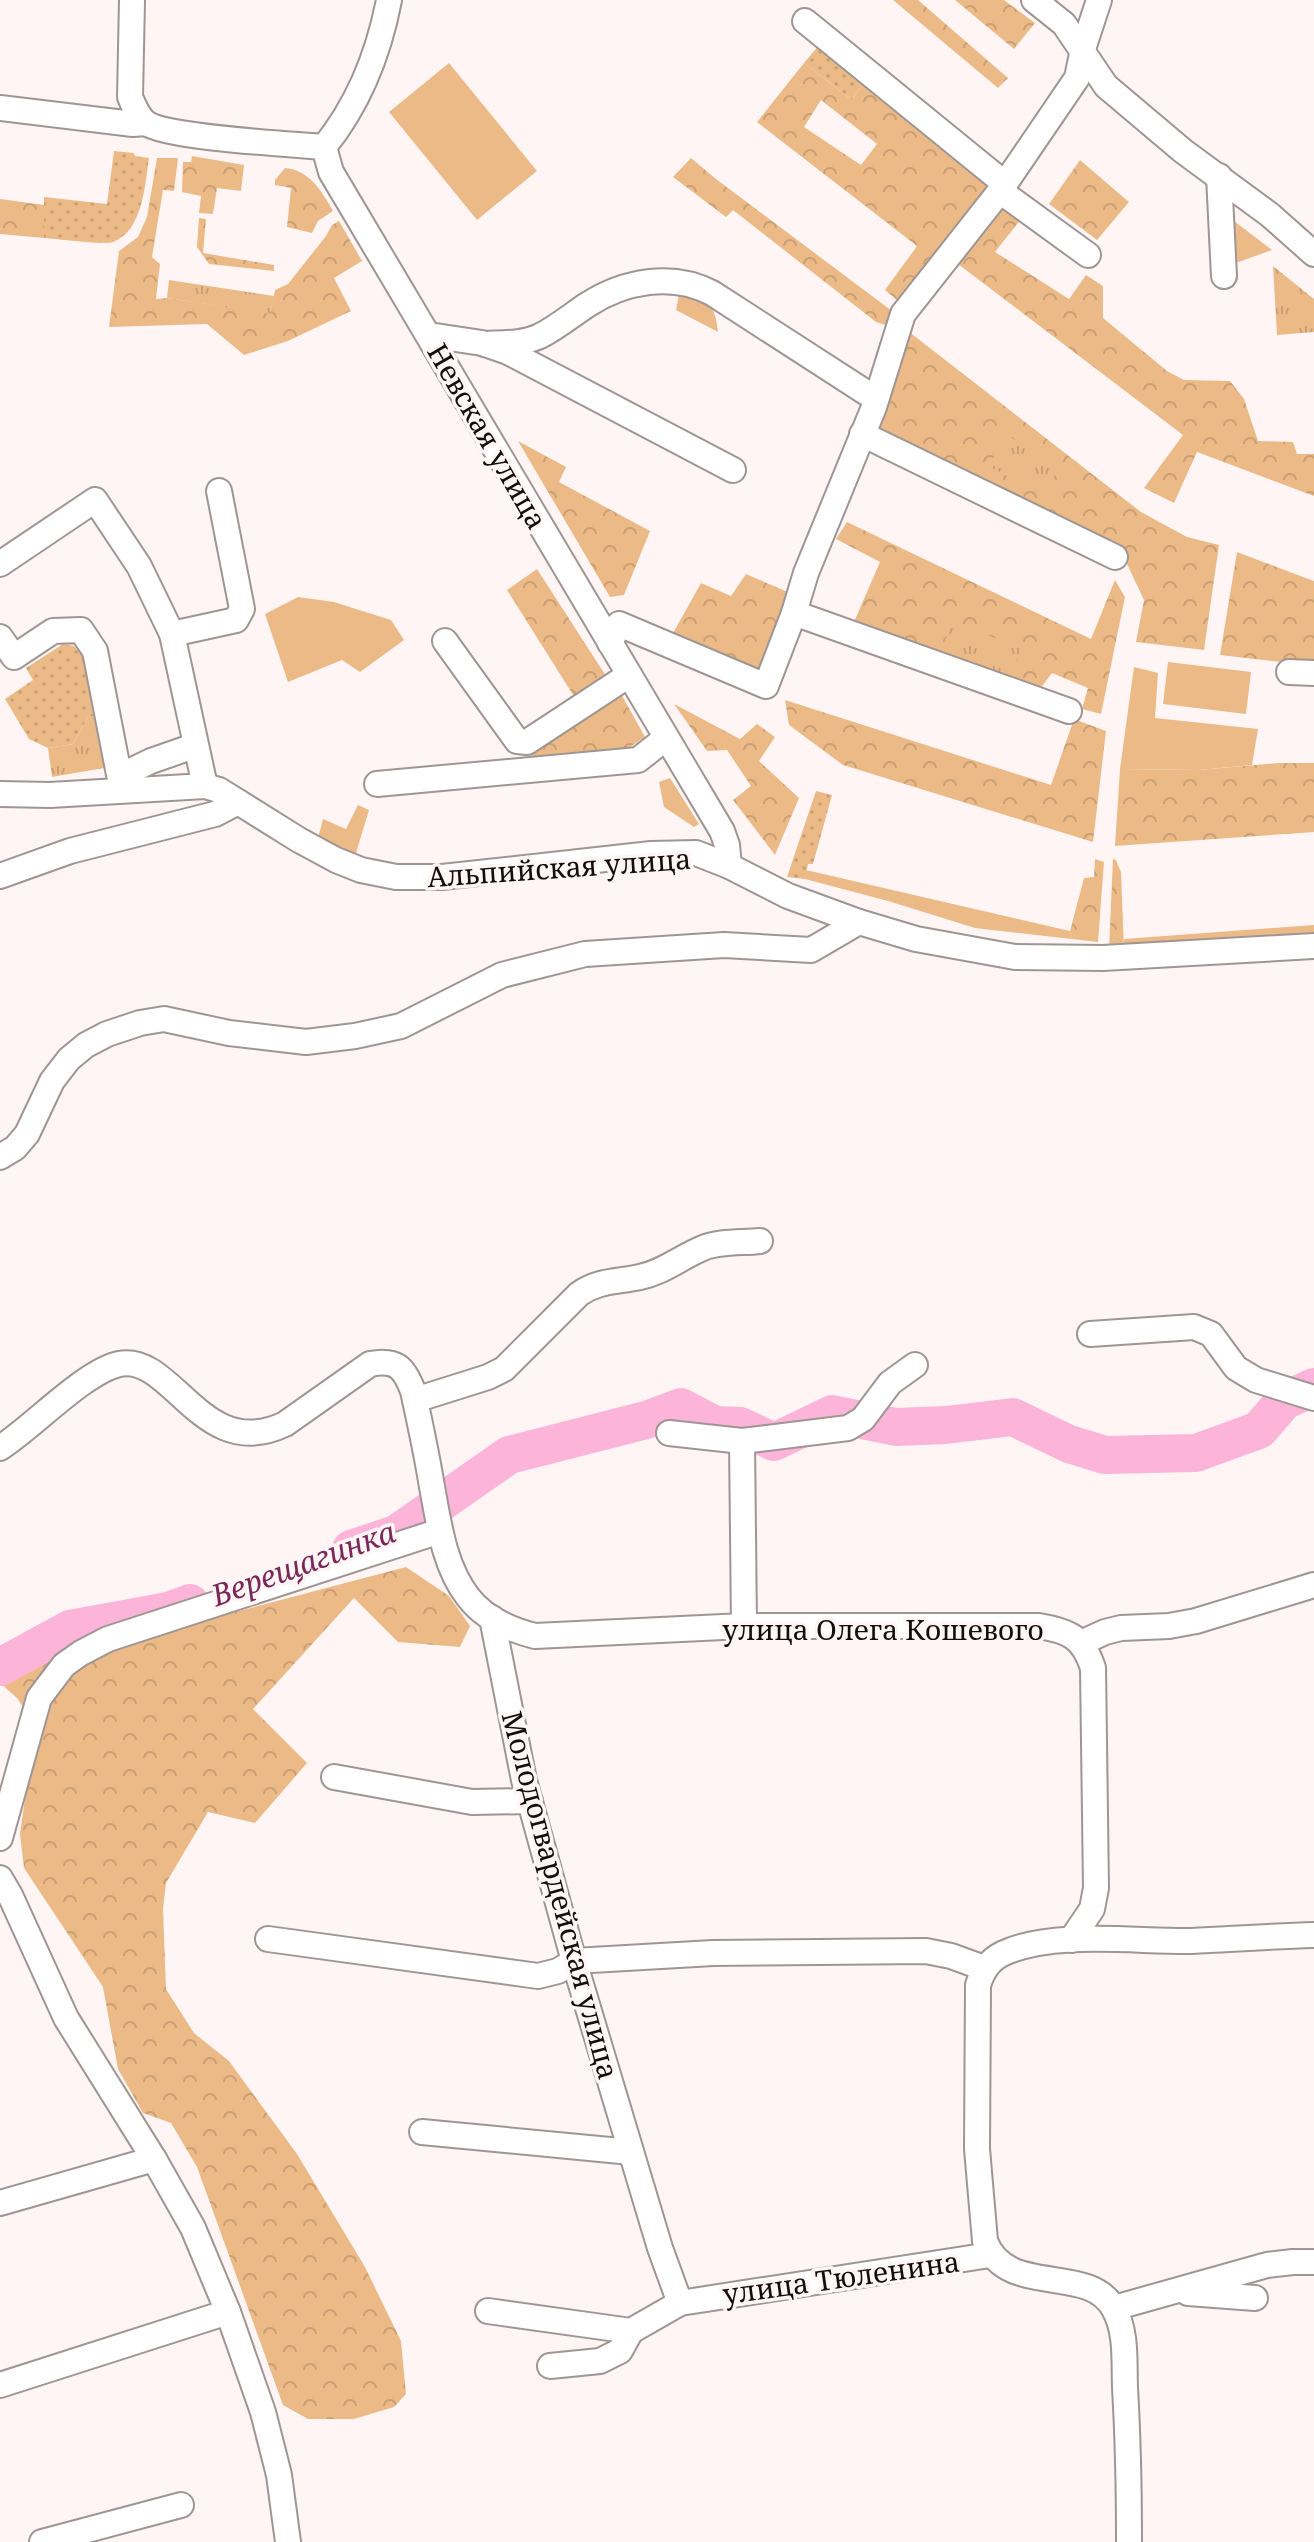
<svg xmlns="http://www.w3.org/2000/svg" width="1314" height="2542" font-family="'Noto Serif',serif">
<style>
.grass{fill:#ecba87}
.forest{fill:url(#forest-crowns);fill-rule:evenodd}
.park{fill:url(#park-tufts)}
.garden{fill:url(#garden-dots)}
.lines{fill:none;stroke-linecap:round;stroke-linejoin:round}
.river{stroke:#fcb4d9;stroke-width:38}
.minor-casing{stroke:#9f9694;stroke-width:28}
.minor{stroke:#fff;stroke-width:24}
.labels{text-anchor:middle;dominant-baseline:central;stroke-width:7;stroke-linejoin:round;paint-order:stroke}
.street-label{font-size:28px;fill:#120e0e;stroke:#fef5f4}
.water-label{font-size:30px;font-style:italic;fill:#7a2959;stroke:#fef5f4}
</style>
<defs>
<pattern id="forest-crowns" width="20" height="18" patternUnits="userSpaceOnUse" patternTransform="scale(2)"><rect width="20" height="18" fill="#ecba87"/><path d="M2 6a3 3 0 1 1 6 0M12 15a3 3 0 1 1 6 0" fill="none" stroke="#c99f73"/></pattern>
<pattern id="park-tufts" width="24" height="20" patternUnits="userSpaceOnUse" patternTransform="scale(2)"><rect width="24" height="20" fill="#ecba87"/><path d="M3 7l-1-3M5 7V3M7 7l1-3M15 17l-1-3M17 17v-4M19 17l1-3" fill="none" stroke="#c99f73"/></pattern>
<pattern id="garden-dots" width="8" height="8" patternUnits="userSpaceOnUse" patternTransform="scale(2)"><rect width="8" height="8" fill="#ecba87"/><path d="M2 2h.1M6 6h.1" fill="none" stroke="#c99f73" stroke-width="1.8" stroke-linecap="round"/></pattern>
</defs>
<rect width="100%" height="100%" fill="#fef5f4"/>
<!-- grass -->
<g class="grass">
<path d="M449,63L537,171L477,220L389,112Z"/>
<path d="M1230,218L1272,250L1233,264Z"/>
<path d="M680,289C706,303 715,300 718,332L676,310Z"/>
<path d="M298,597L334,602L391,620L404,640L360,672L342,660L288,682L265,614Z"/>
<path d="M1168,662L1251,672L1246,714L1163,704Z"/>
<path d="M1134,667L1158,673L1155,718L1258,729L1252,765L1199,770L1120,769Z"/>
<path d="M670,778L699,824L694,827L664,807L659,782Z"/>
<path d="M358,805L369,810L353,863L317,842L323,819L346,829Z"/>
<path d="M806,870L1070,931L1072,939L975,928L888,901L805,879Z"/>
<path d="M1314,925V939L1124,950V939Z"/>
</g>
<!-- forest -->
<g class="forest">
<path d="M893,0H918L1008,78L998,88Z"/>
<path d="M955,0H1004L1035,23L1014,49Z"/>
<path d="M804,63L852,100L866,80L994,185L903,305L885,290L917,246L757,122ZM821,100L877,144L861,165L804,127Z"/>
<path d="M192,156L244,165L241,191L217,188L213,214L199,213L201,196L182,192L183,162H191Z"/>
<path d="M157,158H178L174,191L163,190L152,257L160,264L156,299L167,298L270,313L275,290L288,284L326,236L332,225L339,221L362,261L334,278L351,311L288,341L244,355L207,324L109,327L119,251L138,237L147,217Z"/>
<path d="M691,158L716,179L896,314L892,327L876,322L733,210L726,217L673,177Z"/>
<path d="M1080,160L1129,202L1097,240L1049,204Z"/>
<path d="M285,168C309,170 322,191 333,211L318,221L312,233L287,227L291,188L275,185V180Z"/>
<path d="M0,199L44,205V238L0,234Z"/>
<path d="M1004,204L1022,218L995,252L1069,299L1086,275L1103,286V318L1167,371L1184,380L1230,381L1244,399L1258,441L1293,442L1297,454H1314V496L1197,452L1174,503L1144,488L1183,435L958,264Z"/>
<path d="M199,218L206,219L203,253L274,265V271L209,264L197,247Z"/>
<path d="M908,331L1141,512L1187,537L1219,545L1204,650L1136,642L1144,600L1120,549L878,432Z"/>
<path d="M518,441L566,467L559,482L650,531L624,595L610,597Z"/>
<path d="M847,522L1091,639L1115,580L1125,597L1101,714L1082,709L1088,688L1052,673L1040,689L854,622L880,562L836,539Z"/>
<path d="M1237,552L1314,581V666L1220,655Z"/>
<path d="M537,569L606,676L575,698L507,590Z"/>
<path d="M746,574L790,593L760,672L672,635L701,583L731,596Z"/>
<path d="M620,692L645,737L627,749L535,763L531,753Z"/>
<path d="M785,700L1051,785L1074,719L1106,731L1093,842L843,765L789,725Z"/>
<path d="M674,704L740,739L757,724L775,737L759,761L799,798L775,855L733,800L751,786L727,750L707,751Z"/>
<path d="M1278,763H1314V832L1115,846L1120,769L1199,770Z"/>
<path d="M1095,859L1104,862L1098,942L1072,939L1070,931L1084,878L1094,877Z"/>
<path d="M1113,859L1116,860L1121,872L1124,950L1109,949Z"/>
<path d="M406,1567L449,1596L470,1626L460,1647L398,1642L354,1598L253,1709L307,1763L255,1823L208,1812L166,1883L163,1909L166,1989L194,2033L229,2061L297,2154L365,2267L401,2341L406,2394L394,2407L354,2419H308L283,2405L197,2167L171,2123L143,2113L118,2069L103,1987L24,1868L20,1834L27,1784L43,1736L17,1698L0,1683V1665L30,1657L117,1643Z"/>
</g>
<!-- park -->
<g class="park">
<path d="M1273,266L1314,299V332L1277,335Z"/>
<path d="M169,280L274,296L270,314L167,298Z"/>
<path d="M1007,435L1059,466L1044,497L989,466Z"/>
<path d="M954,621L1021,649L1007,680L938,655Z"/>
<path d="M95,716L104,768L52,777L48,748L73,744L88,717Z"/>
</g>
<!-- garden -->
<g class="garden">
<path d="M820,44L866,80L852,100L804,63Z"/>
<path d="M114,151L134,153L135,156L149,158C145,184 143,231 113,242C103,245 58,239 44,238V197L107,204Z"/>
<path d="M63,644L74,646L83,656L95,716L88,717L73,744L48,748L29,739L5,699L33,680L26,668Z"/>
<path d="M816,791L832,795L813,864H808L805,879L787,877Z"/>
</g>
<g class="lines">
<!-- river -->
<g class="river">
<path d="M351,1549L396,1534L509,1455L646,1420L681,1407L715,1425L740,1426L774,1442L832,1414L896,1427L946,1425L1013,1417L1069,1444L1105,1455L1196,1453L1259,1430L1284,1401L1314,1387"/>
<path d="M0,1667L70,1629L168,1611L190,1603"/>
</g>
<!-- minor casing -->
<g class="minor-casing">
<g id="minor">
<path d="M132,0L130,97C134,106 138,117 146,123C167,138 292,144 324,147"/>
<path d="M389,0C379,52 358,105 324,147L331,172L722,831L727,845L729,866"/>
<path d="M1034,0L1064,24L1106,86L1183,151L1270,215L1314,254"/>
<path d="M805,21L1004,183"/>
<path d="M0,108L133,124L146,123"/>
<path d="M1219,176L1224,276"/>
<path d="M1000,191L1088,255"/>
<path d="M429,335L482,343L508,352L733,470"/>
<path d="M485,344C503,343 523,344 540,336C556,328 572,315 587,305C624,281 672,272 712,293L876,399"/>
<path d="M862,434L1115,557"/>
<path d="M0,564L95,500L139,566L172,634L205,786"/>
<path d="M794,613L1069,711"/>
<path d="M172,634L236,620L242,609L219,491"/>
<path d="M0,637L14,657L53,631L81,630L95,651L122,790"/>
<path d="M445,641L517,741L527,742L629,675"/>
<path d="M610,643L619,624L766,686L794,613L806,573L874,407L903,314L1000,191L1077,78L1083,49L1099,0"/>
<path d="M1289,672L1314,673"/>
<path d="M120,776L151,761L194,746"/>
<path d="M377,784L638,760L666,738"/>
<path d="M0,794L50,795L205,786L219,790L299,840L336,860L361,870L396,877H442L651,854L696,853L729,866L788,896L859,922L916,939L1015,957L1103,958L1314,946"/>
<path d="M0,876L70,851L215,814L238,802"/>
<path d="M0,1157L15,1148L27,1134L52,1081L69,1059L86,1045L107,1034L140,1023L164,1019L229,1033L306,1042L355,1036L401,1026L502,975L585,954L724,945L811,950L859,922"/>
<path d="M1090,1334L1194,1327L1211,1334L1236,1368L1256,1380L1314,1398"/>
<path d="M415,1400L488,1377L504,1369L579,1294C599,1280 617,1282 640,1277C664,1272 681,1257 703,1248C719,1241 743,1243 760,1241"/>
<path d="M669,1433L742,1441"/>
<path d="M0,1448C33,1427 84,1372 119,1364C173,1353 202,1464 285,1424L370,1364C396,1359 404,1367 413,1391C420,1423 427,1455 432,1487C439,1524 444,1566 468,1597C484,1618 511,1630 535,1636L744,1626H1039C1069,1631 1083,1637 1093,1668L1096,1888L1092,1909L1071,1940"/>
<path d="M492,1618L524,1780L574,1961L660,2248L680,2303L990,2255"/>
<path d="M744,1626L742,1441L848,1428L863,1419L890,1383L915,1365"/>
<path d="M1081,1643L1105,1632L1121,1628L1169,1626L1196,1621L1314,1585"/>
<path d="M334,1777L472,1802L530,1801"/>
<path d="M0,1838L39,1698L64,1665L81,1653L108,1639L440,1531"/>
<path d="M0,1878L10,1895L66,2018L154,2159L193,2228L228,2312L263,2412L279,2475L288,2542"/>
<path d="M268,1939L538,1976L558,1971L574,1961L713,1953L926,1951L951,1956L984,1968"/>
<path d="M422,2132L631,2152"/>
<path d="M0,2203L154,2159"/>
<path d="M1188,2293L1255,2298"/>
<path d="M1114,2308L1267,2265L1293,2262H1314"/>
<path d="M488,2311L631,2331L680,2303"/>
<path d="M550,2366L600,2361L620,2351L631,2331"/>
<path d="M0,2385L228,2312"/>
<path d="M42,2542L181,2505"/>
<path d="M1129,2542C1129,2490 1128,2439 1125,2388C1124,2362 1127,2332 1114,2309C1089,2262 1007,2299 985,2241L977,2149L978,1985C983,1970 989,1960 1004,1953C1055,1930 1136,1942 1192,1941C1233,1939 1273,1936 1314,1935"/>
</g>
</g>
<!-- minor -->
<use href="#minor" class="minor"/>
</g>
<g class="labels">
<!-- street labels -->
<g class="street-label">
<text transform="translate(488 436) rotate(60)">Невская улица</text>
<text transform="translate(559 867) rotate(-4)">Альпийская улица</text>
<text x="883" y="1629">улица Олега Кошевого</text>
<text transform="translate(561 1895) rotate(75)">Молодогвардейская улица</text>
<text transform="translate(841 2277) rotate(-8)">улица Тюленина</text>
</g>
<!-- water labels -->
<g class="water-label">
<text transform="translate(303 1563) rotate(-20)">Верещагинка</text>
</g>
</g>
</svg>
